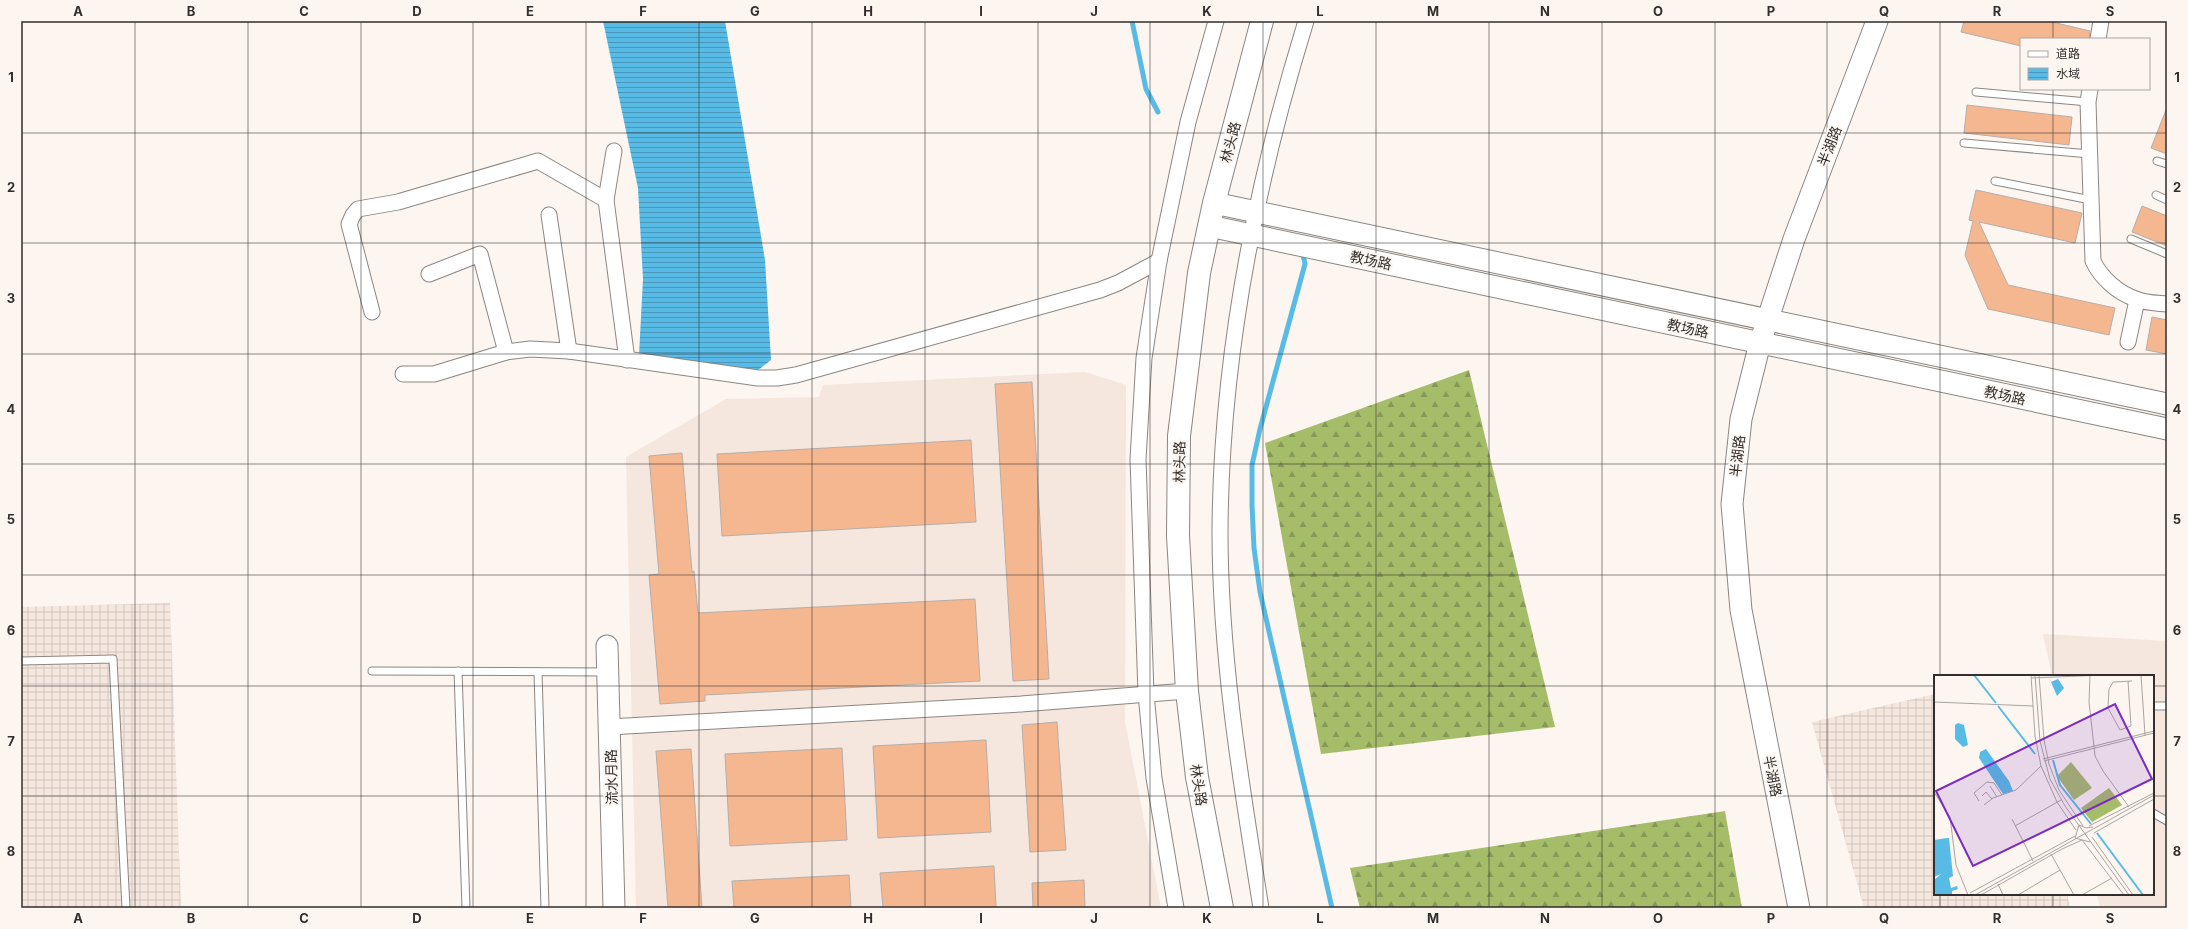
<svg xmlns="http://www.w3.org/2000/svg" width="2188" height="929" font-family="Inter,'Noto Sans SC',sans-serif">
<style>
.built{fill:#f5e6de}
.industrial{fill:url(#industrial-grid)}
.forest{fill:url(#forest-firs)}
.water{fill:url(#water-rules)}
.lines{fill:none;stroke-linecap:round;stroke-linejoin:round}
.stream{stroke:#58bbe6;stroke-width:5}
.building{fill:#f5b790;stroke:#b5aeaa}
.lane-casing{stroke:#8c8682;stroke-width:9}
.street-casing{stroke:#8c8682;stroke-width:17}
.secondary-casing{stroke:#8c8682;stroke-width:23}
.primary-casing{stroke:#8c8682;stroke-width:24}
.lane{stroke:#fff;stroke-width:7}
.street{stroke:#fff;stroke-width:15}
.secondary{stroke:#fff;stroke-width:21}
.primary{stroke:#fff;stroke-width:22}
.grid{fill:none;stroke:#312e2d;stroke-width:1;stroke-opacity:0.55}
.labels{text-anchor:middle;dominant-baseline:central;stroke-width:4;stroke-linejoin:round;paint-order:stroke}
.street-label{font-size:14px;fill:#312e2d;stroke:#fcf5f0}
.inset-river{fill:none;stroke:#58bbe6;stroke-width:2}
.inset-road{fill:none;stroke:#aba5a2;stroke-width:1}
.view{fill:#7b2cbf;fill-opacity:0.15;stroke:#7b2cbf;stroke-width:2}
.inset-edge{fill:none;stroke:#312e2d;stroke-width:2}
.neatline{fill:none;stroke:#312e2d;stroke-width:1.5}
.grid-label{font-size:13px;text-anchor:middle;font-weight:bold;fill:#312e2d}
</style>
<defs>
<pattern id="industrial-grid" width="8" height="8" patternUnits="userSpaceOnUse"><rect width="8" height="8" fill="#f5e6de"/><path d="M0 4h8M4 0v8" fill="none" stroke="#d2c6bf"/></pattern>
<pattern id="forest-firs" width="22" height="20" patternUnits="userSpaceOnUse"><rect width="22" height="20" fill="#a5bc69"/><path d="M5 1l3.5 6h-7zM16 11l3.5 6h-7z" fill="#879957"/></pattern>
<pattern id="water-rules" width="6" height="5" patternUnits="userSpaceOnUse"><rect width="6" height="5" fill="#58bbe6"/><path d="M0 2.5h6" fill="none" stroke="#4998bb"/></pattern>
</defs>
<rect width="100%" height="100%" fill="#fcf5f0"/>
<!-- built -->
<g class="built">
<path d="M1085,372L1126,385L1125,722L1161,908H636L626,457L726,399L819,397L823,385Z"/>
<path d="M2043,634L2167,641V908H2100L2097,894H2153V676H2052Z"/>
</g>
<!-- industrial -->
<g class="industrial">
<path d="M170,603L181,908H21V607Z"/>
<path d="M1935,694V894H2067L2070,908H1864L1812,722Z"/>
</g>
<!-- forest -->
<g class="forest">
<path d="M1469,370L1555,727L1321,754L1265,443Z"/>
<path d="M1725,811L1742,908H1360L1350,868Z"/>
</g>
<!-- water -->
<path class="water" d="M603,21H725L765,260L771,360L753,374L639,355L643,279L638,188Z"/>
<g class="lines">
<!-- stream -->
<g class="stream">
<path d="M1132,21L1146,89L1158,112"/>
<path d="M1303,255L1305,264L1260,429L1252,465V505L1254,548L1260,592L1332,908"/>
</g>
</g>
<!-- building -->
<g class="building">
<path d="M1964,21H2048L2090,31L2089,39H2021V46L1961,32Z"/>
<path d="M1967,105L2072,117L2069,145L1964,133Z"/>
<path d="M2166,110L2167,111V154L2151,148Z"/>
<path d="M1976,190L2082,213L2075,243L1979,222L2008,285L2115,308L2109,335L1988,309L1965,255L1973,221L1969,220Z"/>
<path d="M2142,206L2167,216V246L2132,232Z"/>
<path d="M2152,317L2167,320V354L2146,350Z"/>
<path d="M1032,382L1049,679L1013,681L995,384Z"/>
<path d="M971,440L976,522L722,536L717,454Z"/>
<path d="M682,453L692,572L694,571L698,613L975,599L980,681L705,695V701L660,704L649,575L659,574L649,456Z"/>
<path d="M1057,722L1066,850L1030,852L1022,725Z"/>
<path d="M986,740L991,832L878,838L873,746Z"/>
<path d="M842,748L847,840L730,846L725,754Z"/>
<path d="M691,749L702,908H668L656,751Z"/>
<path d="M994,866L996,908H883L880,873Z"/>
<path d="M849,875L851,908H734L732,881Z"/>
<path d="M1084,880L1085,908H1033L1032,883Z"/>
</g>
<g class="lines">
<!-- lane casing -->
<g class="lane-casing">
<g id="lane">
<path d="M1976,92L2088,102"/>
<path d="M1964,143L2090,154"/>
<path d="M2157,161L2167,164"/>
<path d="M1995,181L2091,200"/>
<path d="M2156,195L2167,200"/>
<path d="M2131,239L2167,254"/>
<path d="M21,661L113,659L126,908"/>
<path d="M372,671L606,672"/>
<path d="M458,671L466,908"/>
<path d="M538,672L545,908"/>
<path d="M2153,706H2167"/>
<path d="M2153,813L2167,821"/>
</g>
</g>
<!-- street casing -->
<g class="street-casing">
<g id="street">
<path d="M2098,39L2101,21"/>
<path d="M2090,89L2088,102L2093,261C2101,278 2118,293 2136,299C2145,303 2157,303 2167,304"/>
<path d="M606,200L614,151"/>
<path d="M549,215L569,351"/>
<path d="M429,274L480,254L506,352"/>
<path d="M372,312L349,224L353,215L358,209L398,202L538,161L606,200L627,360"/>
<path d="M2128,342L2137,300"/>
<path d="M403,374H434L506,352L530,349L569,351L758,378H777L796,375L1100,290L1118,283L1159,261"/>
<path d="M609,727L1021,704L1187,691"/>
<path d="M1176,908L1154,778L1146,694L1138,459L1144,358L1159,261L1188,122L1216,21"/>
<path d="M1261,908C1241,783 1220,658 1220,531C1221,358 1255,186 1306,21"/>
</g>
</g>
<!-- secondary casing -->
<g class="secondary-casing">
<g id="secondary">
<path d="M1214,203L2167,404"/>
<path d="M1209,226L2167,429"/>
<path d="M607,646L614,908"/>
<path d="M1799,908L1741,610L1732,504L1741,419L1760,343L1794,239L1877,21"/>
</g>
</g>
<!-- primary casing -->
<g class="primary-casing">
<path id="primary" d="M1222,908L1197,777L1187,691L1178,536L1179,436L1199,273L1214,203L1262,21"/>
</g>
<!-- lane -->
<use href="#lane" class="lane"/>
<!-- street -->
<use href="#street" class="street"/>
<!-- secondary -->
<use href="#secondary" class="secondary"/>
<!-- primary -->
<use href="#primary" class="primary"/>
</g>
<!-- grid -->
<path class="grid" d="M135,21V908M248,21V908M361,21V908M473,21V908M586,21V908M699,21V908M812,21V908M925,21V908M1038,21V908M1150,21V908M1263,21V908M1376,21V908M1489,21V908M1602,21V908M1715,21V908M1827,21V908M1940,21V676M2053,21V39M2053,89V676M21,133H2167M21,243H2167M21,354H2167M21,464H2167M21,575H2167M21,686H1935M2153,686H2167M21,796H1935M2153,796H2167M1940,894V908M2053,894V908"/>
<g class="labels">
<!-- street labels -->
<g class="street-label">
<text transform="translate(1230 142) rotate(-75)">林头路</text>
<text transform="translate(1829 146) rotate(-69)">半湖路</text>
<text transform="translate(1371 260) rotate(12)">教场路</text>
<text transform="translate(1688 328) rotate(12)">教场路</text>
<text transform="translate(2005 395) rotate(12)">教场路</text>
<text transform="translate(1737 456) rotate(-84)">半湖路</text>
<text transform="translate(1179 462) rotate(-89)">林头路</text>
<text transform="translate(1773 776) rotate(79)">半湖路</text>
<text transform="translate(611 777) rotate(-91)">流水月路</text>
<text transform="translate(1199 785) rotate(81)">林头路</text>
</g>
</g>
<!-- overview -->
<g transform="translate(1934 675)">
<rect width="220" height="220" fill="#fcf5f0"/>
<path d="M137,87L158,113L140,125L123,101ZM175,113L188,130L158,147L147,133Z" fill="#a5bc69"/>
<path d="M124,4L130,13L123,21L117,7ZM24,48L30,50L34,70L29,72L21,64V50ZM52,74L75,106L79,116L69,119L45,83L46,77ZM13,163H15L19,201L15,203L17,213L23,211L24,214L18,216V220H0V205L7,199L0,202V165Z" fill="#58bbe6"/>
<path class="inset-river" d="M40,0L62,28M64,31L101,79M119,85L126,110L157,149M163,158L209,220"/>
<path class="inset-road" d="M97,0L101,61L107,91L123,127L142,155M101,0L106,66L116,104L131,131L195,220M105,0L110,65L115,89L125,115L149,151M156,0L155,27L161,81L169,96L195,132M207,0L211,60M97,3L170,0M194,6L197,51L186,55L174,33L175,14L179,7H180L198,6M0,27L99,31M109,84L220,56M110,86L220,58M56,111L63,122M0,117L16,142L22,190L34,220M48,121L52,117L58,124M45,126L40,118L53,107L60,108L68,120M50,130L59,123L82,115L107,91M78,144L99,186M81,151L127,125M155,151L220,118M160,158L220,124M158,162L199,220M156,167L141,163L145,150L152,153L159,152M117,179L140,220M64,209L69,220M36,218L141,161M41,220L220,120M47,220L128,174L148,165L190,220M84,220L126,195M148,220L178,203"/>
<path class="view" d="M181,29L218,104L39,191L2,116Z"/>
<rect width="220" height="220" class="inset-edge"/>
</g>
<!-- border -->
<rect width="2188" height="929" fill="none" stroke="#fcf5f0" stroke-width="44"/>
<!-- legend -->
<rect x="2020" y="38" width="130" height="52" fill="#fcf5f0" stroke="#aba5a2"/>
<rect x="2028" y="51" width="20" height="6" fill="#ffffff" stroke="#aba5a2"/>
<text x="2056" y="58" font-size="12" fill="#312e2d">道路</text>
<rect x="2028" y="68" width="20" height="12" fill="url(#water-rules)" stroke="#aba5a2"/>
<text x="2056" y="78" font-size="12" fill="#312e2d">水域</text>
<rect x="22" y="22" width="2144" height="885" class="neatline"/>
<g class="grid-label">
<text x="78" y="16">A</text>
<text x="191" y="16">B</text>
<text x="304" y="16">C</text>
<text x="417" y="16">D</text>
<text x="530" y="16">E</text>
<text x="643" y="16">F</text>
<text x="755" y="16">G</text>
<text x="868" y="16">H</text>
<text x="981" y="16">I</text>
<text x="1094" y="16">J</text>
<text x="1207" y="16">K</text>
<text x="1320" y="16">L</text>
<text x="1433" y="16">M</text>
<text x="1545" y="16">N</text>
<text x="1658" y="16">O</text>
<text x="1771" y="16">P</text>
<text x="1884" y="16">Q</text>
<text x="1997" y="16">R</text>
<text x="2110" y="16">S</text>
<text x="11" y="82">1</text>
<text x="2177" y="82">1</text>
<text x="11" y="192">2</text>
<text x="2177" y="192">2</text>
<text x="11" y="303">3</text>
<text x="2177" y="303">3</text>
<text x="11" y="414">4</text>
<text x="2177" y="414">4</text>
<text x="11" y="524">5</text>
<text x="2177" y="524">5</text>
<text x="11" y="635">6</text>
<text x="2177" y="635">6</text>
<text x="11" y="746">7</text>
<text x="2177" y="746">7</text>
<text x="11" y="856">8</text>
<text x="2177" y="856">8</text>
<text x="78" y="923">A</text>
<text x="191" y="923">B</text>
<text x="304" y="923">C</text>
<text x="417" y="923">D</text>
<text x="530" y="923">E</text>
<text x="643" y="923">F</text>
<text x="755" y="923">G</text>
<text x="868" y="923">H</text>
<text x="981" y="923">I</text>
<text x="1094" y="923">J</text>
<text x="1207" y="923">K</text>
<text x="1320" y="923">L</text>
<text x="1433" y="923">M</text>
<text x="1545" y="923">N</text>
<text x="1658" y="923">O</text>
<text x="1771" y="923">P</text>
<text x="1884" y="923">Q</text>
<text x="1997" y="923">R</text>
<text x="2110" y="923">S</text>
</g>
</svg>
